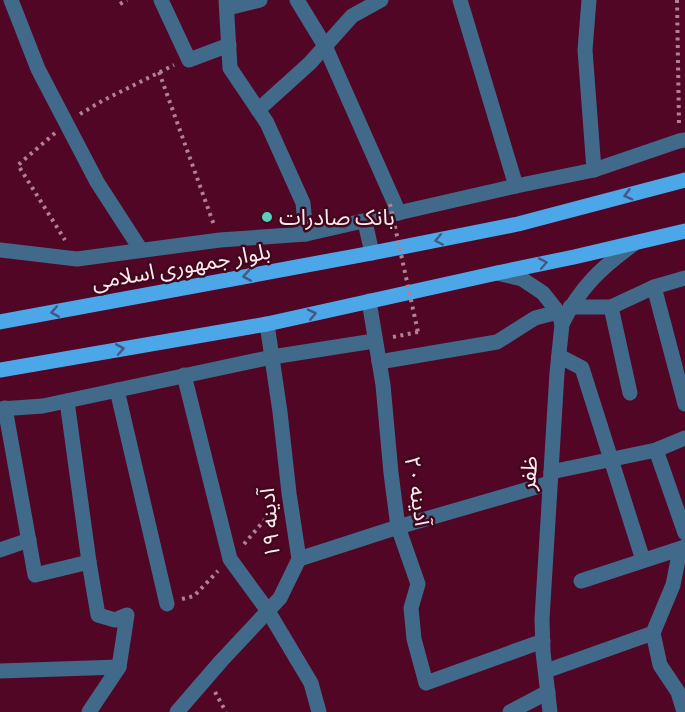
<svg xmlns="http://www.w3.org/2000/svg" width="685" height="712" font-family="'PT Sans Narrow','Noto Sans Arabic',sans-serif">
<style>
.lines{fill:none;stroke-linecap:round;stroke-linejoin:round}
.path{stroke:#af8192;stroke-width:4;stroke-dasharray:3 4.5;stroke-linecap:butt}
.minor{stroke:#416a8a;stroke-width:15}
.tertiary{stroke:#416a8a;stroke-width:15}
.primary{stroke:#4ca7e9;stroke-width:15}
.path-bridge{stroke:#af8192;stroke-width:4;stroke-dasharray:3 4.5;stroke-linecap:butt}
.oneway{stroke:#465783}
.poi-dot{fill:#59cebe;stroke:#40071d;stroke-width:2}
.labels{text-anchor:middle;dominant-baseline:central;stroke-width:5;stroke-linejoin:round;paint-order:stroke}
.poi-label{font-size:22px;fill:#feebef;stroke:#40071d;text-anchor:start}
.street-label{font-size:22px;fill:#feebef;stroke:#40071d}
</style>
<rect width="100%" height="100%" fill="#520626"/>
<g class="lines">
<!-- path -->
<g class="path">
<path d="M677,0L679,125"/>
<path d="M120,4L127,0"/>
<path d="M159,72L214,225"/>
<path d="M80,114L102,101L174,65"/>
<path d="M55,133L18,165L65,240"/>
<path d="M393,337L418,332"/>
<path d="M244,544L274,509"/>
<path d="M182,599L194,596L218,571"/>
<path d="M215,692L226,712"/>
</g>
<!-- minor -->
<g class="minor">
<path d="M11,0L38,69L97,182L141,250"/>
<path d="M161,0L189,60L229,45"/>
<path d="M226,0L230,68L267,123L303,203L306,234"/>
<path d="M297,0L325,46L399,213"/>
<path d="M460,0L516,186"/>
<path d="M589,0L585,50L594,170"/>
<path d="M228,8L260,0"/>
<path d="M258,110L310,63L352,16L381,0"/>
<path d="M365,222L372,253"/>
<path d="M0,250L77,259L220,240L306,234L516,186L594,170L679,141L685,140"/>
<path d="M654,287L685,404"/>
<path d="M369,301L383,385L391,473L398,527L418,584L411,608L414,639L426,683L543,641"/>
<path d="M570,307H611L654,287L685,278"/>
<path d="M611,307L630,393"/>
<path d="M559,356L582,368L643,560"/>
<path d="M379,362L497,342L535,318L558,312"/>
<path d="M184,375L230,559L268,611L311,683L319,712"/>
<path d="M117,390L167,604"/>
<path d="M67,401L89,562L98,615L115,620L127,615L119,667L89,712"/>
<path d="M5,408L35,575L89,562"/>
<path d="M0,409L43,406L272,357L374,341"/>
<path d="M656,450L685,533"/>
<path d="M551,472L656,450L685,438"/>
<path d="M0,550L29,540"/>
<path d="M299,559L398,527L550,483"/>
<path d="M581,581L685,547"/>
<path d="M653,633L660,665L678,692L684,712"/>
<path d="M0,671L119,667"/>
<path d="M546,671L653,633L673,585L678,560L685,551"/>
<path d="M177,712L222,660L280,598L299,559L289,493L280,412L267,324"/>
<path d="M510,712L548,692"/>
</g>
<!-- tertiary -->
<g class="tertiary">
<path d="M497,273L522,279L543,293L558,312L562,324L557,373L542,619L543,652L550,712"/>
<path d="M562,324C580,287 602,267 635,243"/>
</g>
<!-- primary -->
<g class="primary">
<path d="M0,322L372,253L518,224L685,180"/>
<path d="M0,370L267,324L497,273L574,257L685,231"/>
</g>
<!-- path-bridge -->
<path class="path-bridge" d="M390,204L418,332"/>
</g>
<!-- one-way arrows -->
<defs><path id="oneway-chevron" d="M-2-3.5L2.5 0L-2 3.5" fill="none" stroke-width="1.6" stroke-linecap="round" stroke-linejoin="round" transform="scale(1.5)"/></defs>
<g class="oneway">
<use href="#oneway-chevron" transform="translate(628 195) rotate(165)"/>
<use href="#oneway-chevron" transform="translate(439 240) rotate(169)"/>
<use href="#oneway-chevron" transform="translate(543 263) rotate(-11)"/>
<use href="#oneway-chevron" transform="translate(247 276) rotate(170)"/>
<use href="#oneway-chevron" transform="translate(55 312) rotate(170)"/>
<use href="#oneway-chevron" transform="translate(312 314) rotate(-13)"/>
<use href="#oneway-chevron" transform="translate(120 349) rotate(-10)"/>
</g>
<!-- markers -->
<circle class="poi-dot" cx="267" cy="217" r="6"/>
<g class="labels">
<!-- poi labels -->
<g class="poi-label">
<text x="279" y="217">بانک صادرات</text>
</g>
<!-- street labels -->
<g class="street-label">
<text transform="translate(181 266) rotate(-10)">بلوار جمهوری اسلامی</text>
<text transform="translate(528 473) rotate(-86)">ظفر</text>
<text transform="translate(418 491) rotate(81)">آدینه ۲۰</text>
<text transform="translate(269 523) rotate(-95)">آدینه ۱۹</text>
</g>
</g>
</svg>
